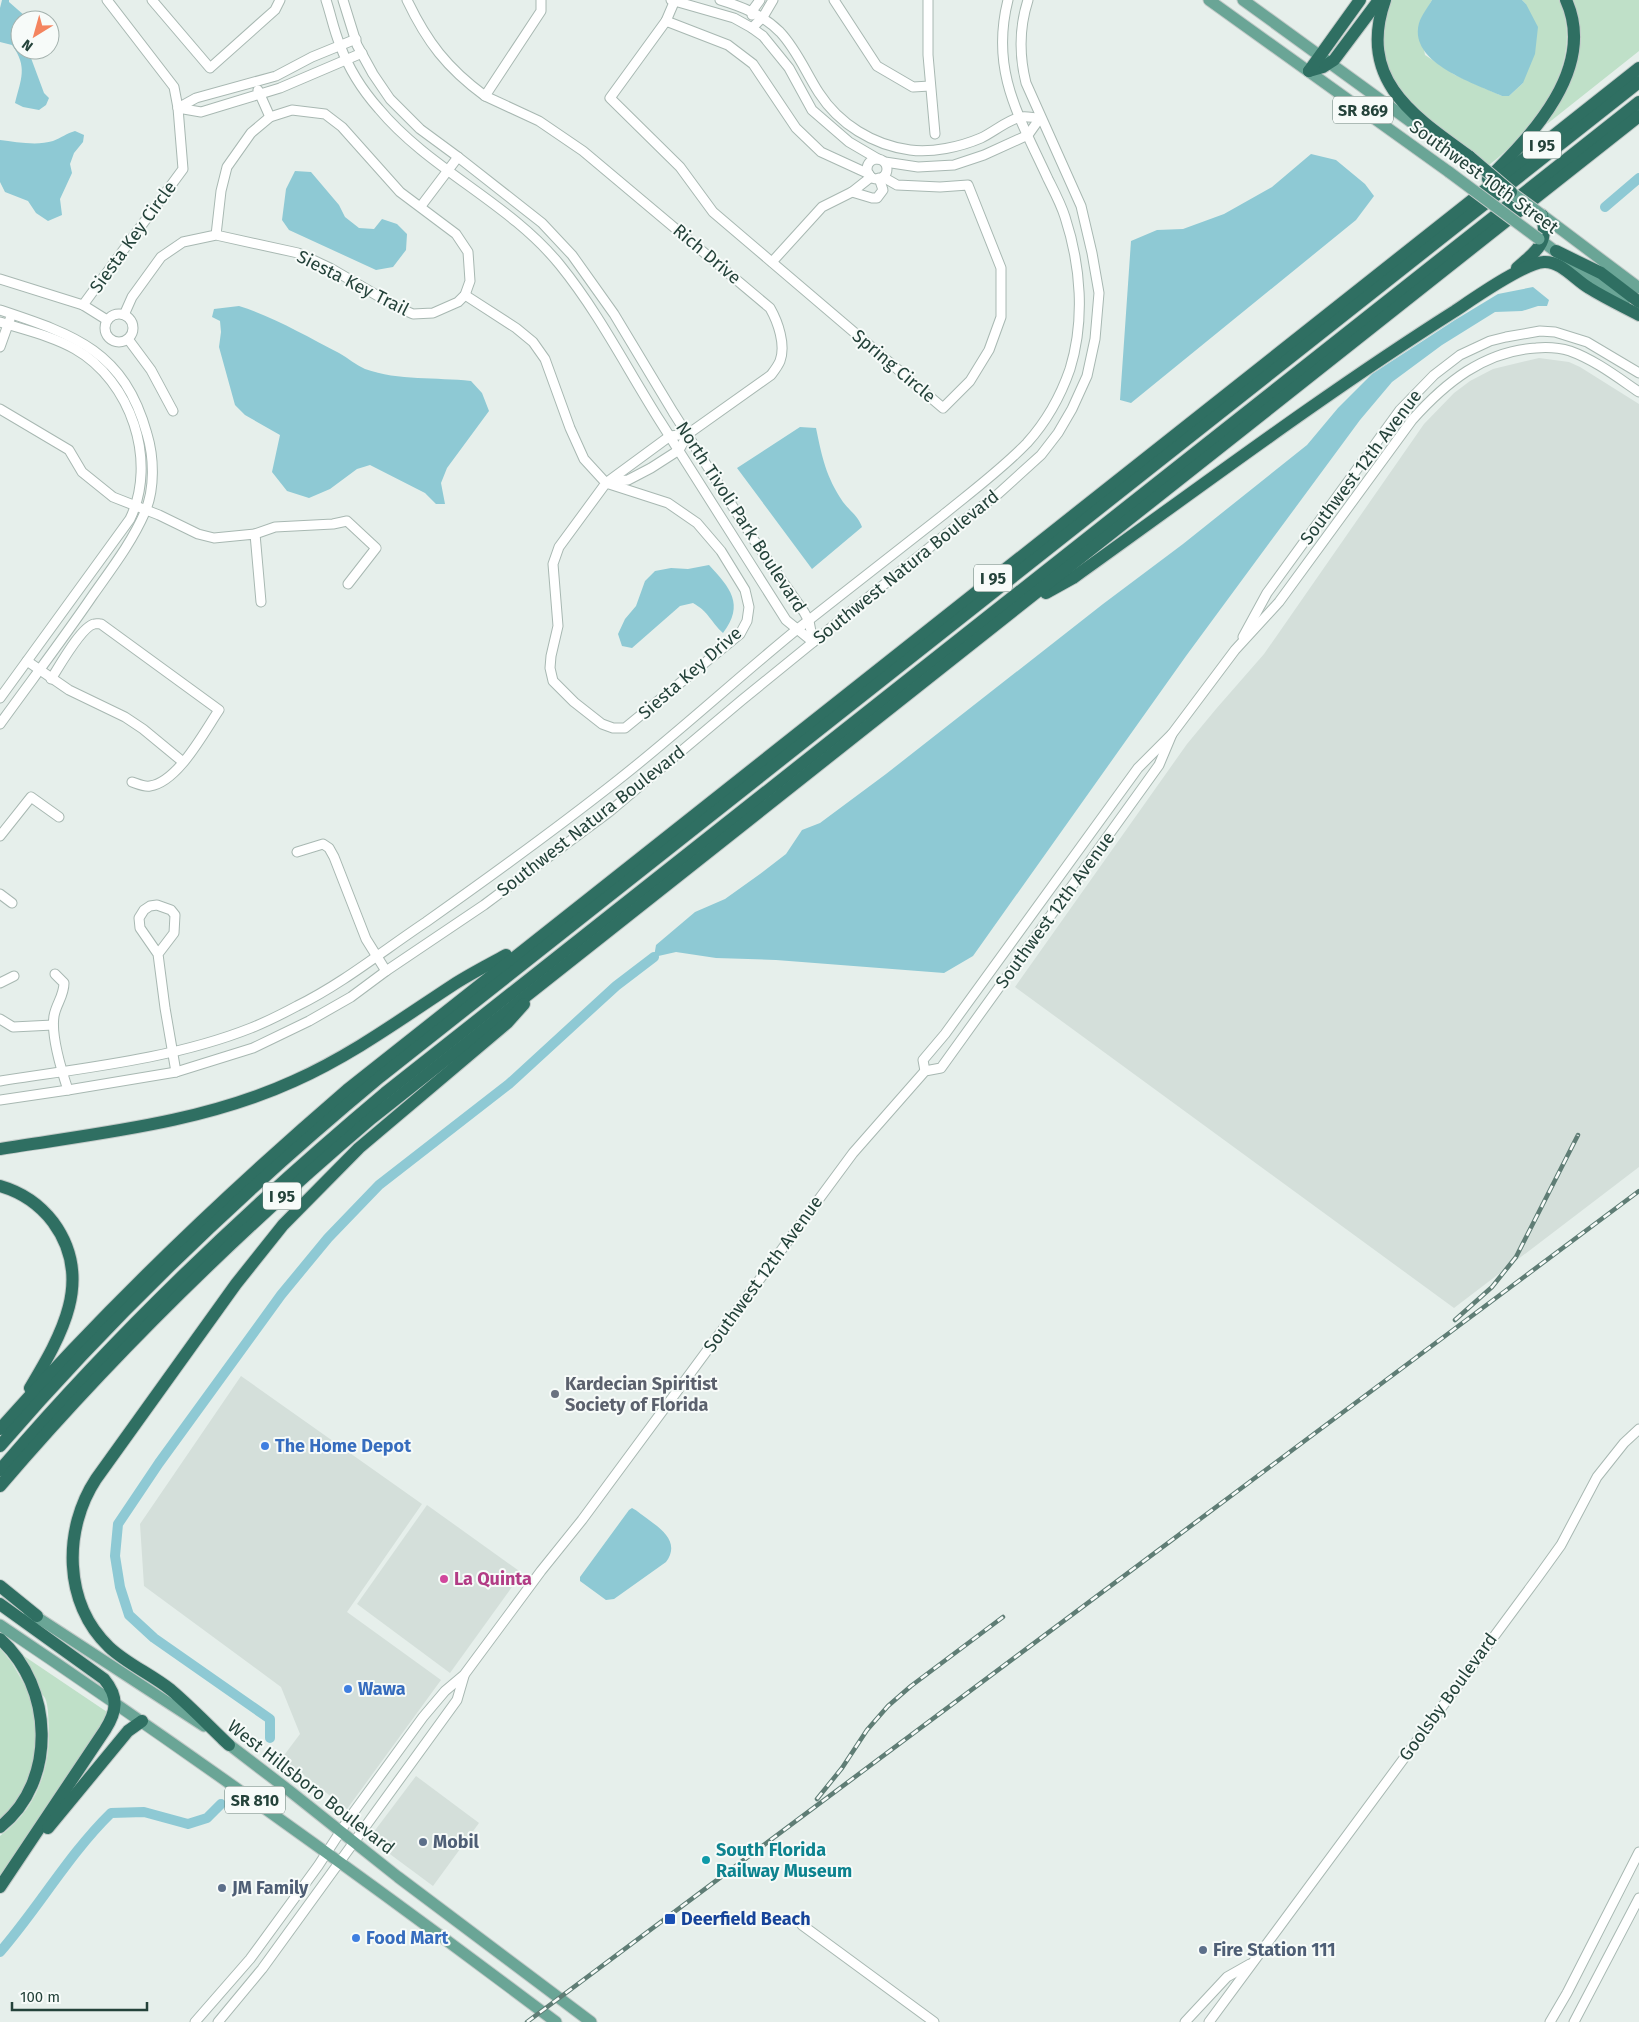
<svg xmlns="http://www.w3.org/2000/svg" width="1639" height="2022" font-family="'Fira Sans',sans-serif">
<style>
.built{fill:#d4dfda}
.green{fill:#bfe0c8}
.water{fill:#8ec9d4}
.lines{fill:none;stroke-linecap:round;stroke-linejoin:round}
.canal{stroke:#8ec9d4;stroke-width:10}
.minor-casing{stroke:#a8b8b2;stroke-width:11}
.major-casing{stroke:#c2cac8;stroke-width:13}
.highway-casing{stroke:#c2cac8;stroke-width:14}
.minor{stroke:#fff;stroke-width:9}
.major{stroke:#6aa596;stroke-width:11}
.highway{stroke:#2f6f62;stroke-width:12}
.rail-casing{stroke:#5f7d75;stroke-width:4.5}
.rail{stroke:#f7fbf9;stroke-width:2.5;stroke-dasharray:8;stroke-linecap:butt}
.major-bridge-casing{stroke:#c2cac8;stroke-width:13;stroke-linecap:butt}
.highway-bridge-casing{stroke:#c2cac8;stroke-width:14;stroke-linecap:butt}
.major-bridge{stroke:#6aa596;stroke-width:11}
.highway-bridge{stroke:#2f6f62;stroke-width:12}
.worship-dot{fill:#6b7280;stroke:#f7fbf9;stroke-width:2}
.shop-dot{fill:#3f7fe0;stroke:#f7fbf9;stroke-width:2}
.hotel-dot{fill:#d1479c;stroke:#f7fbf9;stroke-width:2}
.service-dot{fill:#5c6f8a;stroke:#f7fbf9;stroke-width:2}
.culture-dot{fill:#0f9aa8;stroke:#f7fbf9;stroke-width:2}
.transit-dot{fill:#1a4fb4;stroke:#f7fbf9;stroke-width:2}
.labels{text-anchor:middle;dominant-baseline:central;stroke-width:4;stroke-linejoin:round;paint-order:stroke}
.shield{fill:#f7fbf9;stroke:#637a73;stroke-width:1}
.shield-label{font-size:16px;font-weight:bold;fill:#24423a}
.street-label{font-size:18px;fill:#24423a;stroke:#f7fbf9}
.worship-label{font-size:18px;font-weight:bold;fill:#5b616d;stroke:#f7fbf9;text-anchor:start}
.shop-label{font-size:18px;font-weight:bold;fill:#366cbe;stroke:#f7fbf9;text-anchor:start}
.hotel-label{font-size:18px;font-weight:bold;fill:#b23c85;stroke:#f7fbf9;text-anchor:start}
.service-label{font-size:18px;font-weight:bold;fill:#4e5e75;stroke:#f7fbf9;text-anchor:start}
.culture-label{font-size:18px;font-weight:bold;fill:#0d838f;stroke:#f7fbf9;text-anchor:start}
.transit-label{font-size:18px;font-weight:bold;fill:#164399;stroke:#f7fbf9;text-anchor:start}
</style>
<rect width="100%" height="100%" fill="#e6efeb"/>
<!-- built -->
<g class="built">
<path d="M1539,358L1569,362L1580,367L1639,404V1167L1454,1308L1015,987L1187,744L1216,709L1264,654L1424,424L1454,393L1470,381L1493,369Z"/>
<path d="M241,1376L422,1504L347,1612L441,1680L347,1809L282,1758L300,1734L281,1687L144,1586L140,1524Z"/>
<path d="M427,1505L522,1573L450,1673L357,1604Z"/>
<path d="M416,1776L479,1823L433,1886L375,1843L373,1833Z"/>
</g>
<!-- green -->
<g class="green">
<path d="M1390,0H1432L1419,23L1425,55L1455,75L1502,96H1509L1523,83L1526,4L1522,0H1559C1587,60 1535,130 1489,165C1444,131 1374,93 1384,26C1385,17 1388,8 1390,0Z"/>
<path d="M1571,0H1639V51L1547,124L1564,92Z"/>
<path d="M0,1648L12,1663L24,1684H27L37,1727L32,1770L17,1803L0,1822Z"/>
<path d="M18,1652L110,1714L104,1726L0,1876V1836C35,1810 50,1772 49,1729C48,1720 49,1707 45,1698C43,1695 40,1692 38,1689C31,1677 25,1664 18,1652Z"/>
</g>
<!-- water -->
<g class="water">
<path d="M2,0H9V2L25,16L26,20H20V50H28L44,93L49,98L46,105L39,110L23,107L15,103C21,79 28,67 12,45L0,42V8Z"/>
<path d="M1432,0H1522L1526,4L1538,27L1535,54L1523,83L1509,96H1502C1474,83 1408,63 1419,23C1421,16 1428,7 1432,0Z"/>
<path d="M75,131L84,135L83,142L74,153L70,164L72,173L60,199L62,215L48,221L36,213L28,201L5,192L0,182V140C16,142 37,146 53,141C61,138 67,133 75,131Z"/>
<path d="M1311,154L1336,160L1365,184L1374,196L1356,220L1131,403L1120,400L1131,241L1157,230L1183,229L1224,214L1272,187Z"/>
<path d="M295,171L311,172L339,205L345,217L359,228L374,229L382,219L397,224L407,234L406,250L393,267L376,270L289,230L282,220L286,189Z"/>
<path d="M1533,287L1549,300L1547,306H1538L1522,311L1495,312L1442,345L1392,382L1360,420L1186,656L973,956L944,973L776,960L716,958L676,952L654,957L656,945L695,912L725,899L760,874L786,854L802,830L820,823L886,774L1103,604L1183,544L1307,445L1338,408L1372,374L1455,320L1498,294Z"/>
<path d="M239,306C274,317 306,336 339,353C348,358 356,365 365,369C399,381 436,377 471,381L482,393L489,411L447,468L441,483L445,504H436L425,493L370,465L357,469L330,489L309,498L287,491L272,472L280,435L245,415L235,405L219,347L221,332L220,321L212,317L214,309Z"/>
<path d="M800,427L816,428C822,457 826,477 843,502C850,511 858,516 862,527L812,569L737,468Z"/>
<path d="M709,565C730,588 745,604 723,633C710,621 709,612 693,603L680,606L632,648L622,646L618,634L625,619L636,606L645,581L655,571L671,568L688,569Z"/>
<path d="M632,1508C638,1511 643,1516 649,1520C663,1530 680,1543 666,1562L614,1599L606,1600L580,1581V1577L629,1510Z"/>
</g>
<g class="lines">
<!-- canal -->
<g class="canal">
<path d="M1605,207L1639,178"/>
<path d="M270,1738V1719L154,1638L129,1615L120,1587L115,1556L118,1524L159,1463L281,1295L328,1238L379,1185L509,1084L616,986L654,957"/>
<path d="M0,1952C39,1907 69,1854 111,1813L144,1812L188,1824L207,1818L221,1804"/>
</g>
<!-- minor casing -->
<g class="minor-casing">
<g id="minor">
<path d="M152,0L210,68L275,10L280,0"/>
<path d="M326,0C331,15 334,31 340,45C348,67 363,91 379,109C430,170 510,203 560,265C599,313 627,369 660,421C702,487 744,554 786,620L813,642"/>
<path d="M343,0L357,45L373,74L390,99L420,129L458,157L542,223L572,255L614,314L673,412L754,540L804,612L809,621L813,642"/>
<path d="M407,0C427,42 447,68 485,96L541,11V0"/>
<path d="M671,0L734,18L752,28L763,36L789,68L812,110L849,142L878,159"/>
<path d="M720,0C743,7 763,15 780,32C797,50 806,73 819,93C839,124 873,145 910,150C932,153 960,147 981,138C992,133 1009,119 1021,117C1027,116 1034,118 1040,118"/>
<path d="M834,0L877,66L913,87L930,86"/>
<path d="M928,0V55L935,134"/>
<path d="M752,15V11L760,0"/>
<path d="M666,21L675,0"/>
<path d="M752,28L763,17L773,0"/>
<path d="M258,90L270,117"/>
<path d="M178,108L201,112L280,88L362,53"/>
<path d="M178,108L196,98L276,76L312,57L356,39"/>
<circle cx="877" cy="169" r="10"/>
<path d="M885,162L918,167L954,165L984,155L1028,135L1040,118"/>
<path d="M869,174L821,152L796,128L753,64L728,45L666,21L610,98L680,167L713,212L943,408L970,381L989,350L1001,317V268L968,185L940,187L897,185L883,177"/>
<path d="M852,192L872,198H877L883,190L879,178"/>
<path d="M421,206L458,157"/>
<path d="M772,262L822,207L852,192L871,177"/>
<path d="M0,279L83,305L107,320"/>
<path d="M465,295L516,328L533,342L545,359L570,428L584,459L606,483L668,503L697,523L721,551L745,590L749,607L747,621L740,634L625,728H613L602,724L574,702L553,681L550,668L551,656L558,626L553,564L559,547L606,483L670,436L688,434L771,375C774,371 778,366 780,361C786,345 778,322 770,308L583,151L539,121L485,96"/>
<path d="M83,305L183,169L178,108L174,87L107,0"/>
<path d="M0,310C75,335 124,351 147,434C154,457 155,489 145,512C132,542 112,568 93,595C63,639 31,681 0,724"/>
<circle cx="119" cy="328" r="14"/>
<path d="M124,315L132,297L161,257L183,242L216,235L298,253L330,268L397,307L413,314L433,313L458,302L465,295L470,281L468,252L456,234L400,192L342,127L325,114L292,110L270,117L251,133L227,167L221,191L216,235"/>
<path d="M0,322C25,330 52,336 75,349C131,381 158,461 130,519L0,698"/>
<path d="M128,339L151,370L173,411"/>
<path d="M0,347L10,319"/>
<path d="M0,409L69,450L82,472L113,497L159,515L198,534L214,538L255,534L261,602"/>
<path d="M608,482L628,480L651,468L679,450L688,434"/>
<path d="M255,534L275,527L333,524L347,521L376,548L348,584"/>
<path d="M1243,637L1267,593L1400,410L1434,375L1460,355L1490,341L1506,337L1540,331L1555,332L1587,342L1639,373"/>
<path d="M27,661L69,690L125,717L143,729L183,762"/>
<path d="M51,679C59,667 81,627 94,624C95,623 99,624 101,624L219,710C204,732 178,782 150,786C144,787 138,784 132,782"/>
<path d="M0,836L31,797L59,817"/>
<path d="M297,852L323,844L329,848L334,857L366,939L386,971"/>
<path d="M0,894L12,903"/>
<path d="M158,954L174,933L175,915L171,910L157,905L150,906L144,910L139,918L140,928L158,954L165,1008L176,1072"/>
<path d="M55,974L64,983C64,996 56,1004 54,1016C51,1035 62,1072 68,1090"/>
<path d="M0,983L14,976"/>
<path d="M0,1019L13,1027L53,1025"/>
<path d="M925,1071L923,1060L945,1034L1138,768L1172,734L1235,650L1279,602L1412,420C1445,383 1484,351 1536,348C1547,347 1560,348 1570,351C1595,360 1617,377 1639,392"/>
<path d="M0,1081C83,1068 173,1059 251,1028C266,1022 282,1014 297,1006C342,984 384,950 426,922C491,876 556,829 618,780C679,732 735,680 795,631C844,592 894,554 943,515C971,492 1002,469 1027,443C1046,422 1061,395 1070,369C1085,320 1081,266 1065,217C1061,204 1054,191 1048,179C1019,116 990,71 1008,0"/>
<path d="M0,1100L68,1090L176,1072L253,1048L309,1021L351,997L386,971L484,905L609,812L742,700L951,530L998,494L1041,455L1058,433L1072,409L1087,376L1095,339L1099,293L1092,253L1081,206L1026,83C1019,55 1019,28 1028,0"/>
<path d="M802,1925L934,2022"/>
<path d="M195,2022L250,1959L318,1866L348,1820L423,1717L445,1691L464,1675L541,1571L582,1520L853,1153L925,1071L941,1068L1159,765L1172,734"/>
<path d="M218,2022L262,1969L457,1700L464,1676"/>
<path d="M1185,2022L1227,1977L1250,1964"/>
<path d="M1209,2022L1538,1577L1561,1545L1597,1477L1624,1443L1639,1429"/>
<path d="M1550,2022L1567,1993L1639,1852"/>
<path d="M1574,2022L1639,1898"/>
</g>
</g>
<!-- major casing -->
<g class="major-casing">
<g id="major">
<path d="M1209,0L1449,172"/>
<path d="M1243,0L1451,151"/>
<path d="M1542,215L1639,288"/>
<path d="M1539,239L1624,303"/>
<path d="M29,1612L204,1726"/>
<path d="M0,1625C189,1752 374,1885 556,2022"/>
<path d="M223,1740L291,1792L398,1877L591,2022"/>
</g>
</g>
<!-- highway casing -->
<g class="highway-casing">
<g id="highway">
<path d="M1385,0C1357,80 1413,116 1470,157"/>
<path d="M1309,71L1323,67L1334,60L1379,0"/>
<path d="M1309,71L1360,0"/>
<path d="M1488,179C1532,135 1597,68 1566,0"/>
<path d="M1556,251L1601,273L1639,302"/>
<path d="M1517,268C1537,250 1549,244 1542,215"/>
<path d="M1046,593L1073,578C1199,488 1324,394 1455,311C1473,299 1524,263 1544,262C1561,261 1575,280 1589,288C1605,298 1622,306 1639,315"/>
<path d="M0,1149C99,1133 202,1123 294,1081C352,1055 401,1019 453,985C470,974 488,965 506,955"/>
<path d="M0,1186C21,1192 40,1205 53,1222C95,1279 61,1336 30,1388"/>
<path d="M0,1429C107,1308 224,1196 347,1090L1639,68"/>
<path d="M0,1446C116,1312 244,1190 380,1077L1639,82"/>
<path d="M0,1470C117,1333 247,1209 385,1093L1639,102"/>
<path d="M0,1486C114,1353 239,1231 372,1118L1639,116"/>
<path d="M0,1586L37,1616"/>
<path d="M0,1604L104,1679C119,1697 117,1711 105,1730L0,1887"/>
<path d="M0,1639C53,1686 58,1781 0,1827"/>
<path d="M229,1745C209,1726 191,1707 171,1690C151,1674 127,1664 109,1647C63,1603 63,1529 96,1479L236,1284L283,1225L359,1148L507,1023L524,1004"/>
<path d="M48,1828L128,1731L142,1721"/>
</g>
</g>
<!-- minor -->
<use href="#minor" class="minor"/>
<!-- major -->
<use href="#major" class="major"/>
<!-- highway -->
<use href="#highway" class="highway"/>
<!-- rail casing -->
<g class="rail-casing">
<g id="rail">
<path d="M1455,1320L1492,1287L1516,1257L1578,1135"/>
<path d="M817,1799L842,1768L867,1730L888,1706L911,1686L1003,1617"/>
<path d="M527,2022L1639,1191"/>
</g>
</g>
<!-- rail -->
<use href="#rail" class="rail"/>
<!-- major-bridge casing -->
<g class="major-bridge-casing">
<g id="major-bridge">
<path d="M1449,172L1539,239"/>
<path d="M1505,188L1542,215"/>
</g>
</g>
<!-- highway-bridge casing -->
<g class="highway-bridge-casing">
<path id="highway-bridge" d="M1470,157L1511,192"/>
</g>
<!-- major-bridge -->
<use href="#major-bridge" class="major-bridge"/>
<!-- highway-bridge -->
<use href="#highway-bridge" class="highway-bridge"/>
</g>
<!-- markers -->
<circle class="worship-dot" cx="555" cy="1394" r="5"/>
<g class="shop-dot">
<circle cx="265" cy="1446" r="5"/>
<circle cx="348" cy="1689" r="5"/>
<circle cx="356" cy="1938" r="5"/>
</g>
<circle class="hotel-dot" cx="444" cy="1579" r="5"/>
<g class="service-dot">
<circle cx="423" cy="1842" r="5"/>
<circle cx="222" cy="1888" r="5"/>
<circle cx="1203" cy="1950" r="5"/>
</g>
<circle class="culture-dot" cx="706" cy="1860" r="5"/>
<rect class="transit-dot" x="664" y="1913" width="12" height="12" rx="2.5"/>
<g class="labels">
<!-- shield labels -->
<g class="shield">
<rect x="1333" y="96.5" width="60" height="27" rx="4"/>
<rect x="1523" y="131.5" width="38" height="27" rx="4"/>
<rect x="974" y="564.5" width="38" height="27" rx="4"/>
<rect x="263" y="1182.5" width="38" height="27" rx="4"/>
<rect x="225" y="1786.5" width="60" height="27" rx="4"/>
</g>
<g class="shield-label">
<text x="1363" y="110">SR 869</text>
<text x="1542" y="145">I 95</text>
<text x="993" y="578">I 95</text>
<text x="282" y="1196">I 95</text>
<text x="255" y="1800">SR 810</text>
</g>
<!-- street labels -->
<g class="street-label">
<text transform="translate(1484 177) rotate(36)">Southwest 10th Street</text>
<text transform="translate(133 237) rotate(-54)">Siesta Key Circle</text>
<text transform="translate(707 254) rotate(40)">Rich Drive</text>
<text transform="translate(353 283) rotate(27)">Siesta Key Trail</text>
<text transform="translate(894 366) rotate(40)">Spring Circle</text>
<text transform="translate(1361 467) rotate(-53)">Southwest 12th Avenue</text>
<text transform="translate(741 517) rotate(57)">North Tivoli Park Boulevard</text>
<text transform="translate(906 567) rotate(-39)">Southwest Natura Boulevard</text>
<text transform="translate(690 673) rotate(-41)">Siesta Key Drive</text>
<text transform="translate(591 821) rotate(-38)">Southwest Natura Boulevard</text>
<text transform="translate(1055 910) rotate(-54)">Southwest 12th Avenue</text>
<text transform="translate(763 1274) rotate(-54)">Southwest 12th Avenue</text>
<text transform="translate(1448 1697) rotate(-54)">Goolsby Boulevard</text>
<text transform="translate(311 1787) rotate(38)">West Hillsboro Boulevard</text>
</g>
<!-- worship labels -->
<g class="worship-label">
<text x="565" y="1384">Kardecian Spiritist<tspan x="565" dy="21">Society of Florida</tspan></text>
</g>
<!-- shop labels -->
<g class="shop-label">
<text x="275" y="1446">The Home Depot</text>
<text x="358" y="1689">Wawa</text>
<text x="366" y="1938">Food Mart</text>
</g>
<!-- hotel labels -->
<g class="hotel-label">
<text x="454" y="1579">La Quinta</text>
</g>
<!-- service labels -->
<g class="service-label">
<text x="433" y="1842">Mobil</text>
<text x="232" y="1888">JM Family</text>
<text x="1213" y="1950">Fire Station 111</text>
</g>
<!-- culture labels -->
<g class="culture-label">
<text x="716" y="1850">South Florida<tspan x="716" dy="21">Railway Museum</tspan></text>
</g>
<!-- transit labels -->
<g class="transit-label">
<text x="681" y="1919">Deerfield Beach</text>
</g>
</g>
<!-- north arrow -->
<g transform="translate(35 35) rotate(217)"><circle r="24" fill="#f7fbf9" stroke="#a3b1ad"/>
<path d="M0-4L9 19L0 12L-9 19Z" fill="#f4845f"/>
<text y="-8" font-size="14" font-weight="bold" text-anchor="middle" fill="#24423a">N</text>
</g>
<!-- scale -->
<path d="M12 2002v8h135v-8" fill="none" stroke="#24423a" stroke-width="2.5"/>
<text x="20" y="2002" font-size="15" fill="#24423a" stroke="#f7fbf9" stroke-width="4" paint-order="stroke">100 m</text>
</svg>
